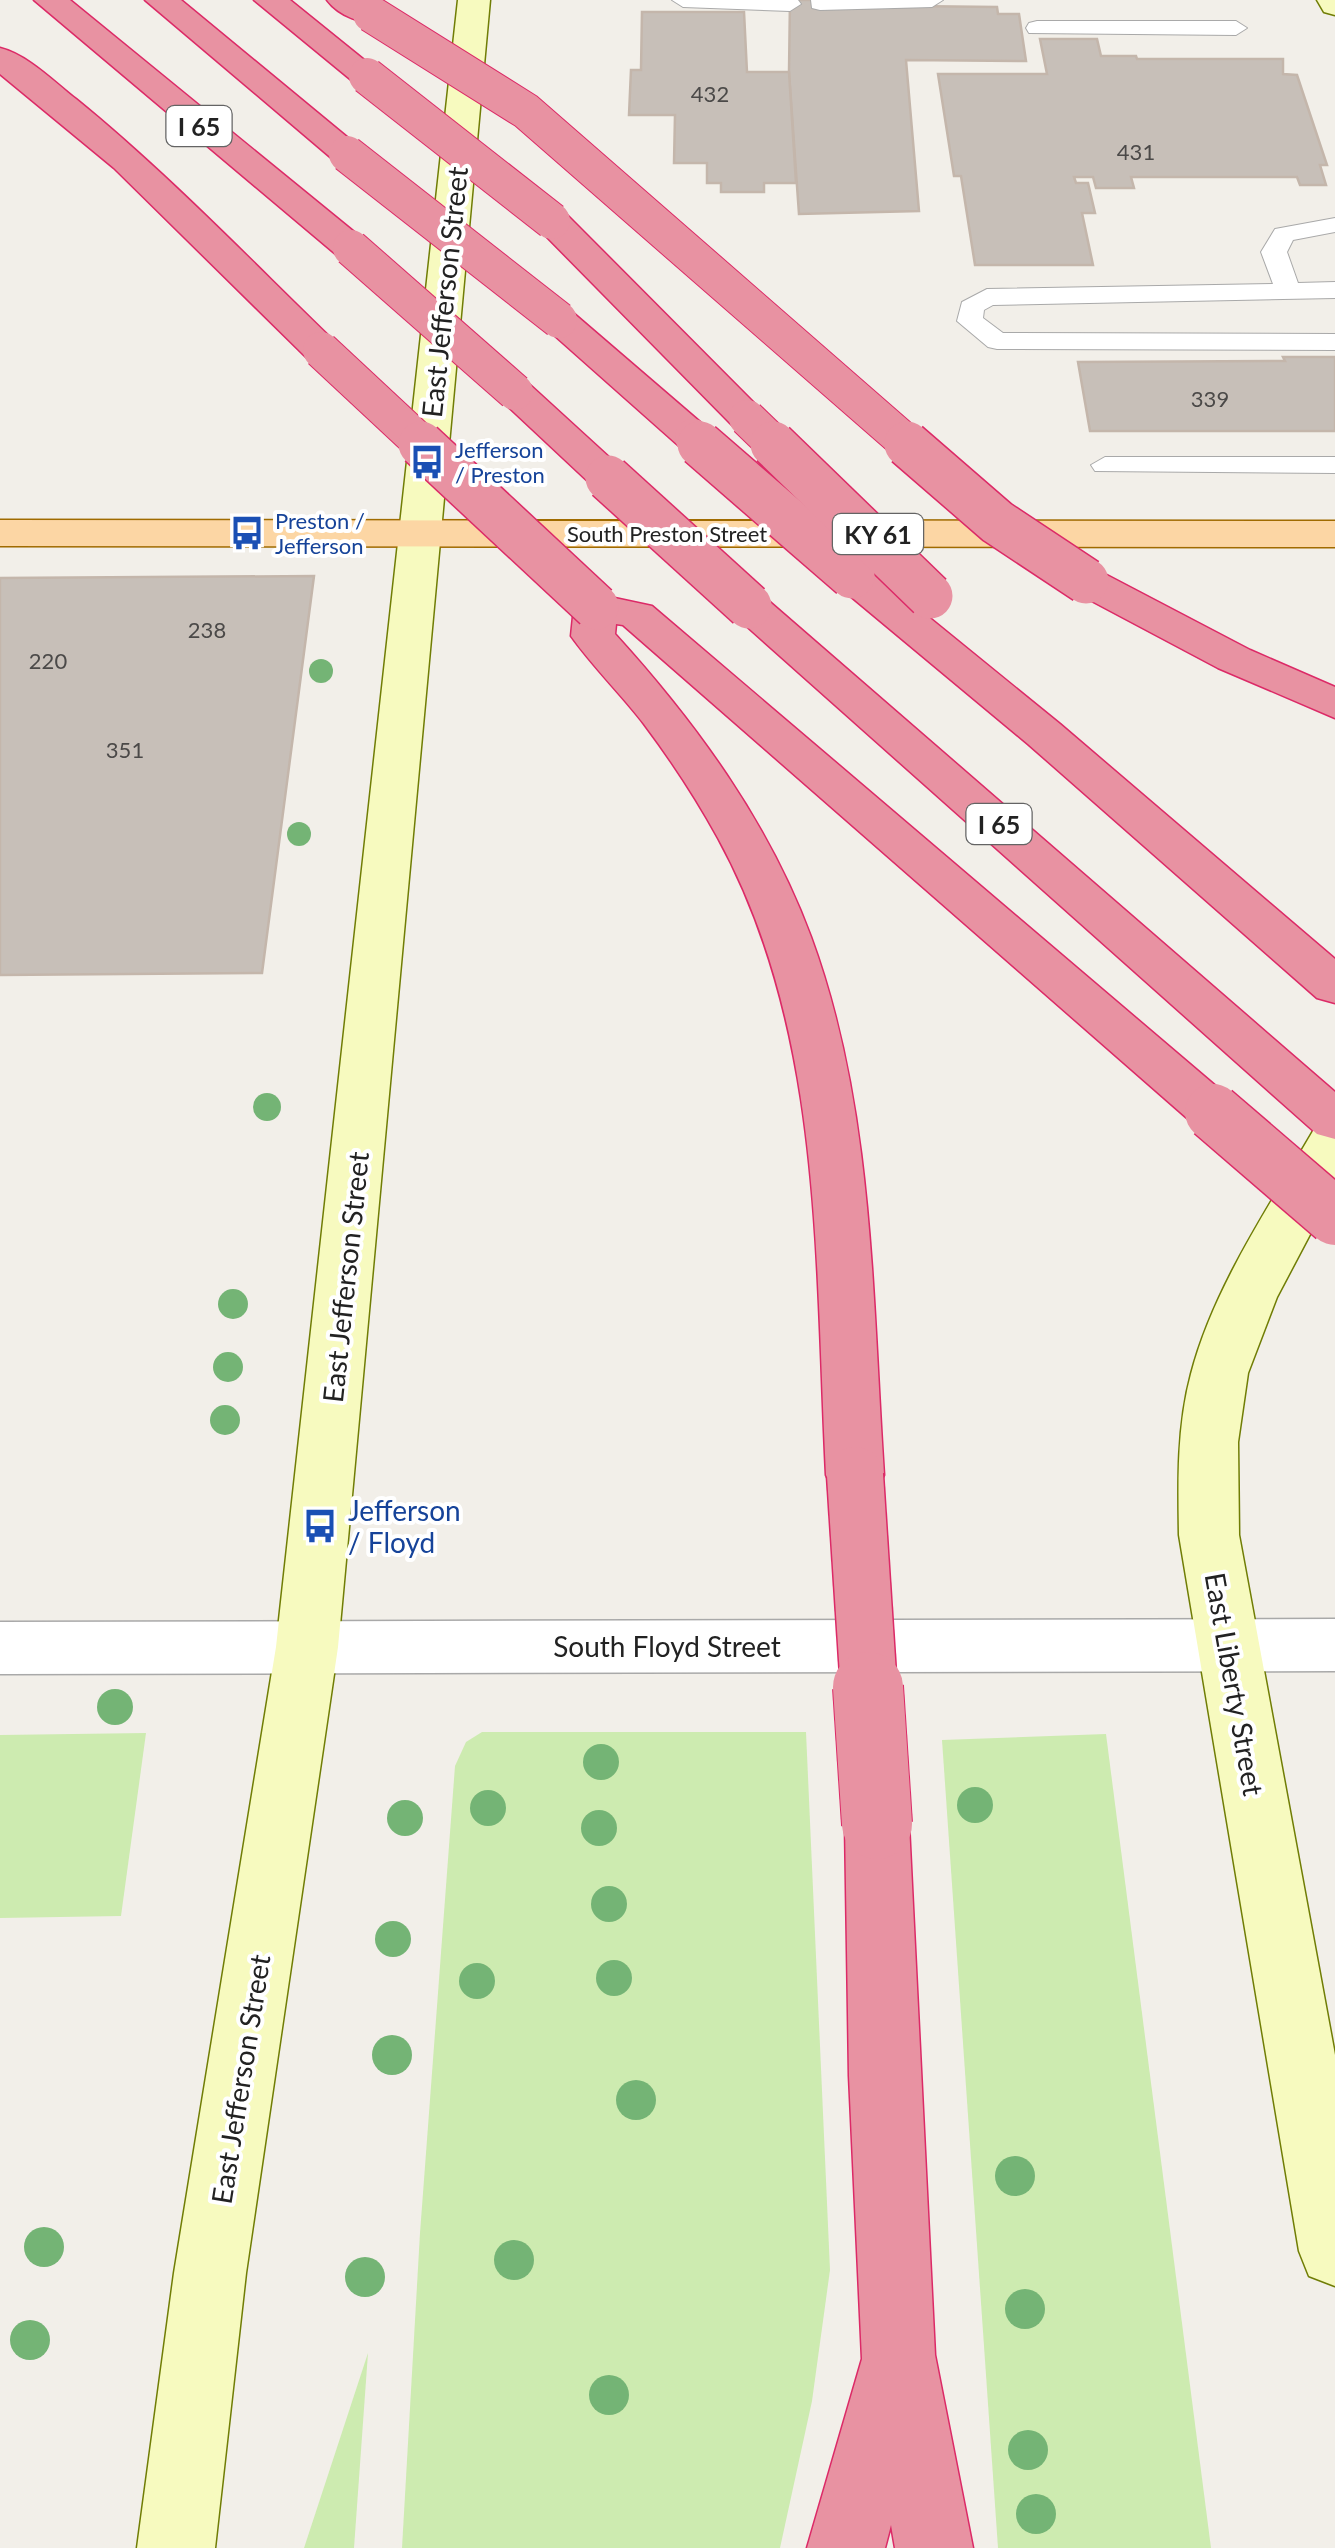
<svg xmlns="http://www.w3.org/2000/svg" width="1335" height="2548" font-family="Lato,sans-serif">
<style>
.grass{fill:#cdebb0}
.building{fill:#c7bfb8;stroke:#c4b6ab;stroke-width:2.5}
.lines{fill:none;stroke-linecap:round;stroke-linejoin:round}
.lane-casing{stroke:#a9a9a9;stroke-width:2}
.street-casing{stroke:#a9a9a9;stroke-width:3}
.secondary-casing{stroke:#707d05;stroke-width:3}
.primary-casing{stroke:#a06b00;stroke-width:3}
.highway-casing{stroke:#dc2a67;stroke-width:3}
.lane{fill:#fff;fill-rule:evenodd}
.street{fill:#fff;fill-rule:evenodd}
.secondary{fill:#f7fabf;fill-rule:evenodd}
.primary{fill:#fcd6a4;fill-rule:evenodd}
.highway{fill:#e892a2;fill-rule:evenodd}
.highway-bridge-far3-casing{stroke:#dc2a67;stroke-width:38;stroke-linecap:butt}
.highway-bridge-far2-casing{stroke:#dc2a67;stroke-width:48;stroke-linecap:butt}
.highway-bridge-far1-casing{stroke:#dc2a67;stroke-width:59;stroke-linecap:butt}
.highway-bridge-casing{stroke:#dc2a67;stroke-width:72;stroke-linecap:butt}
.highway-bridge-far3{stroke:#e892a2;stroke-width:36}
.highway-bridge-far2{stroke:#e892a2;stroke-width:45}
.highway-bridge-far1{stroke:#e892a2;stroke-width:56}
.highway-bridge{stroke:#e892a2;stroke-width:70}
.tree{fill:#74b475}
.labels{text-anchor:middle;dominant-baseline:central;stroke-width:8;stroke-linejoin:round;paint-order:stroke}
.number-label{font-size:22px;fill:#4b4948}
.far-transit-label{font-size:22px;fill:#164399;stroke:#fff;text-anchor:start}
.far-street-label{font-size:22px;fill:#222;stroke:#fff}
.shield{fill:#fff;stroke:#646464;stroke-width:2.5}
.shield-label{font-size:25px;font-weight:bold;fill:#222}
.street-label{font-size:28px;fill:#222;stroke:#fff}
.transit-label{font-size:28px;fill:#164399;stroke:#fff;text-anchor:start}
</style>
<rect width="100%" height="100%" fill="#f2efe9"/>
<!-- grass -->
<g class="grass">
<path d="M482,1732H806L830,2270L812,2401L780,2548H402L420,2233L455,1766L466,1742Z"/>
<path d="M146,1733L121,1916L0,1918V1735Z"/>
<path d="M1106,1734L1211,2548H998L942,1740Z"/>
<path d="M368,2353L354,2548H304Z"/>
</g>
<!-- building -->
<g class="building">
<path d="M790,0H819L820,5L997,7L998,14H1019L1026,61L906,60L919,211L799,214L789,72Z"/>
<path d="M642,12H744L747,72H789L796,183H764V192H721V183H707V163H674L675,115H629L631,70H641Z"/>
<path d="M1040,39H1097L1101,56H1136L1137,59H1283V74L1297,75L1327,165H1320L1326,185H1300L1297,177H1131L1134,188H1096L1093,177H1074L1076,183H1088L1095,213H1082L1093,265H975L961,176H954L938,74H1047Z"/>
<path d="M1283,357H1335V431H1090L1078,362L1285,361Z"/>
<path d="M314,576L262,973L0,975V578Z"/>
</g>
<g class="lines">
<!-- lane casing -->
<g class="lane-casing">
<g id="lane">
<path d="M672,0H798L801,4L790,11L683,7Z"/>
<path d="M811,0H943L932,7L820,10L812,8Z"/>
<path d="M1037,21H1236L1247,28L1236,35L1029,33L1026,28L1029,23Z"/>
<path d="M1335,218V232L1293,240L1287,252L1298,283L1335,282V298L993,305L984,310L983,318L1003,333L1335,334V350L997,349L988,347L957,321L962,302L987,289L1273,284L1261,252L1275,229Z"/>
<path d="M1105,457H1335V473L1095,471L1091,465Z"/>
</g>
</g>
<!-- street casing -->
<g class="street-casing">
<path id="street" d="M1335,1619V1671L0,1674V1622Z"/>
</g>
<!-- secondary casing -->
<g class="secondary-casing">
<g id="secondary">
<path d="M458,0H490L338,1647L246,2273L215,2548H137L174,2273L276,1647Z"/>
<path d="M1317,0H1335V15L1324,12Z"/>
<path d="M1335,1120V1187L1277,1297L1248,1373L1238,1442L1239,1535L1335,2055V2286L1309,2276L1299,2251L1179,1535C1178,1481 1177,1426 1191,1374C1214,1286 1271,1204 1316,1126Z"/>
</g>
</g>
<!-- primary casing -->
<g class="primary-casing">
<path id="primary" d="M0,520L1335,521V547L0,546Z"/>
</g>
<!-- highway casing -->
<g class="highway-casing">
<g id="highway">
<path d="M34,0H70L364,240L369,248L364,256L351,259L338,256Z"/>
<path d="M145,0H181L359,147L365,154L359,161L347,165L335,161Z"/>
<path d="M254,0H290L384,76L379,83H355Z"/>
<path d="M327,0H368L387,14L383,21C364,26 339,16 327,0Z"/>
<path d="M0,48C28,55 54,82 76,99C168,174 250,260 335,342L340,350L335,358L321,362L307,358L114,168L0,74Z"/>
<path d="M552,210L565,213L761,410L767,418L761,426L747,430L733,426L539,229L534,221L539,213Z"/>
<path d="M559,309L572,312L707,428L713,437L707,446L693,449L679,446L546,328L540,320L546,312Z"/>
<path d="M515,380L529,384L622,469L628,478L622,487L608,490L594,487L501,400L495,392L501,384Z"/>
<path d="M852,563L867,567L1060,724L1335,959V1003L1317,998L1028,744L837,585L831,576L837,567Z"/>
<path d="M1086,568L1101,572L1250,650L1335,687V718L1218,668L1071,590L1065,581L1071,572Z"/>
<path d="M749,593L764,597L1335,1092V1139L1317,1134L734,615L727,606L734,597Z"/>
<path d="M596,594L652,606L1231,1099L1239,1112L1231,1125L1213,1130L1195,1125L623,625L616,624L615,634C696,723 769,823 811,937C874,1108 872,1296 884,1475L876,1491L855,1498L834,1491L826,1475C815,1262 824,1031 718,838C696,798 671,760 644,724C621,694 593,667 571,636L574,607L581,598Z"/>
<path d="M877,1796L900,1804L909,1824L935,2355L973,2548H895L891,2525L885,2548H807L862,2359L849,2076L845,1824L854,1804Z"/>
</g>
</g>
<!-- lane -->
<use href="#lane" class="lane"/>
<!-- street -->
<use href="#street" class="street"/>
<!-- secondary -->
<use href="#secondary" class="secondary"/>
<!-- primary -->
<use href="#primary" class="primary"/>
<!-- highway -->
<use href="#highway" class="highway"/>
<!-- highway-bridge-far3 casing -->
<g class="highway-bridge-far3-casing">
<g id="highway-bridge-far3">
<path d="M371,14L526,111L910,446"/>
<path d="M367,76L552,221"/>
<path d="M347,154L559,320"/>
<path d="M351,248L515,392"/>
<path d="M321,350L424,446"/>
<path d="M747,418L776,446"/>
<path d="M693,437L703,446"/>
</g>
</g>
<!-- highway-bridge-far2 casing -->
<g class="highway-bridge-far2-casing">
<g id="highway-bridge-far2">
<path d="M421,444L596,607"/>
<path d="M700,444L852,576"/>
<path d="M773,444L930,596"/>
<path d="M907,444L997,522L1086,581"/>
<path d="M608,478L749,606"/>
</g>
</g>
<!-- highway-bridge-far1 casing -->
<g class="highway-bridge-far1-casing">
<g id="highway-bridge-far1">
<path d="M1213,1112L1335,1217"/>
<path d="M855,1475L869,1690"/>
</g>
</g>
<!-- highway-bridge casing -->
<g class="highway-bridge-casing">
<path id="highway-bridge" d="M868,1687L877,1824"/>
</g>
<!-- highway-bridge-far3 -->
<use href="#highway-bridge-far3" class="highway-bridge-far3"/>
<!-- highway-bridge-far2 -->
<use href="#highway-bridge-far2" class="highway-bridge-far2"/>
<!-- highway-bridge-far1 -->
<use href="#highway-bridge-far1" class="highway-bridge-far1"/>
<!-- highway-bridge -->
<use href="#highway-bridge" class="highway-bridge"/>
</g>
<!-- trees -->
<g class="tree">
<circle cx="321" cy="671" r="12"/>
<circle cx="299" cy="834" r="12"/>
<circle cx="267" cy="1107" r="14"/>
<circle cx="233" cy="1304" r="15"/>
<circle cx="228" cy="1367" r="15"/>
<circle cx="225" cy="1420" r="15"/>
<circle cx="115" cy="1707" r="18"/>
<circle cx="601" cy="1762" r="18"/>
<circle cx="975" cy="1805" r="18"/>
<circle cx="488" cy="1808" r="18"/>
<circle cx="405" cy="1818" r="18"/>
<circle cx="599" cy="1828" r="18"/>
<circle cx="609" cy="1904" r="18"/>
<circle cx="393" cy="1939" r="18"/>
<circle cx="614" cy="1978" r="18"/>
<circle cx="477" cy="1981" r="18"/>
<circle cx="392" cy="2055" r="20"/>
<circle cx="636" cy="2100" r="20"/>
<circle cx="1015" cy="2176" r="20"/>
<circle cx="44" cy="2247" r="20"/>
<circle cx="514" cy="2260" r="20"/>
<circle cx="365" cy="2277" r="20"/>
<circle cx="1025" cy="2309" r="20"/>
<circle cx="30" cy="2340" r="20"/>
<circle cx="609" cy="2395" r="20"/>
<circle cx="1028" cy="2450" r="20"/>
<circle cx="1036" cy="2514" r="20"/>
</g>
<!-- icons -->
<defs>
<g id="bus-bare" transform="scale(2.7)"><path d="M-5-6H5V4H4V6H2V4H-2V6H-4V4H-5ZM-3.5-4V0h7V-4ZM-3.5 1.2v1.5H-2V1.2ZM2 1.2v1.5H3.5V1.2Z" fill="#1a4fb4" stroke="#fff" stroke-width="2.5" paint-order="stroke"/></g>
</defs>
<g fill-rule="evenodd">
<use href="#bus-bare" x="427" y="462"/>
<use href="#bus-bare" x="247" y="533"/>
<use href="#bus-bare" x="320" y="1526"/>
</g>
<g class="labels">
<!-- number labels -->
<g class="number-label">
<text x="710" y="93">432</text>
<text x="1136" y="151">431</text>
<text x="1210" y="398">339</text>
<text x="207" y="629">238</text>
<text x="48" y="660">220</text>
<text x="125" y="749">351</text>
</g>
<!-- far-transit labels -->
<g class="far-transit-label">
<text x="455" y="449">Jefferson<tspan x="455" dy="25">/ Preston</tspan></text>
<text x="275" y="520">Preston /<tspan x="275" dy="25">Jefferson</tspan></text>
</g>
<!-- far-street labels -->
<g class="far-street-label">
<text x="667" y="533">South Preston Street</text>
</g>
<!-- shield labels -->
<g class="shield">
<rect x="166.5" y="106" width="65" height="40" rx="8"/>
<rect x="833" y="514" width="90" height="40" rx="8"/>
<rect x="966.5" y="804" width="65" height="40" rx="8"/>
</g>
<g class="shield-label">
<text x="199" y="126">I 65</text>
<text x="878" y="534">KY 61</text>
<text x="999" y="824">I 65</text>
</g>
<!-- street labels -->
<g class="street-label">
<text transform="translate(444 292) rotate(-84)">East Jefferson Street</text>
<text transform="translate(345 1277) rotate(-84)">East Jefferson Street</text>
<text x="667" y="1646">South Floyd Street</text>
<text transform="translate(1235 1684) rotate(80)">East Liberty Street</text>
<text transform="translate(240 2079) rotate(-81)">East Jefferson Street</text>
</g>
<!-- transit labels -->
<g class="transit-label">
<text x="348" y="1510">Jefferson<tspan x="348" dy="32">/ Floyd</tspan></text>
</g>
</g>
</svg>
